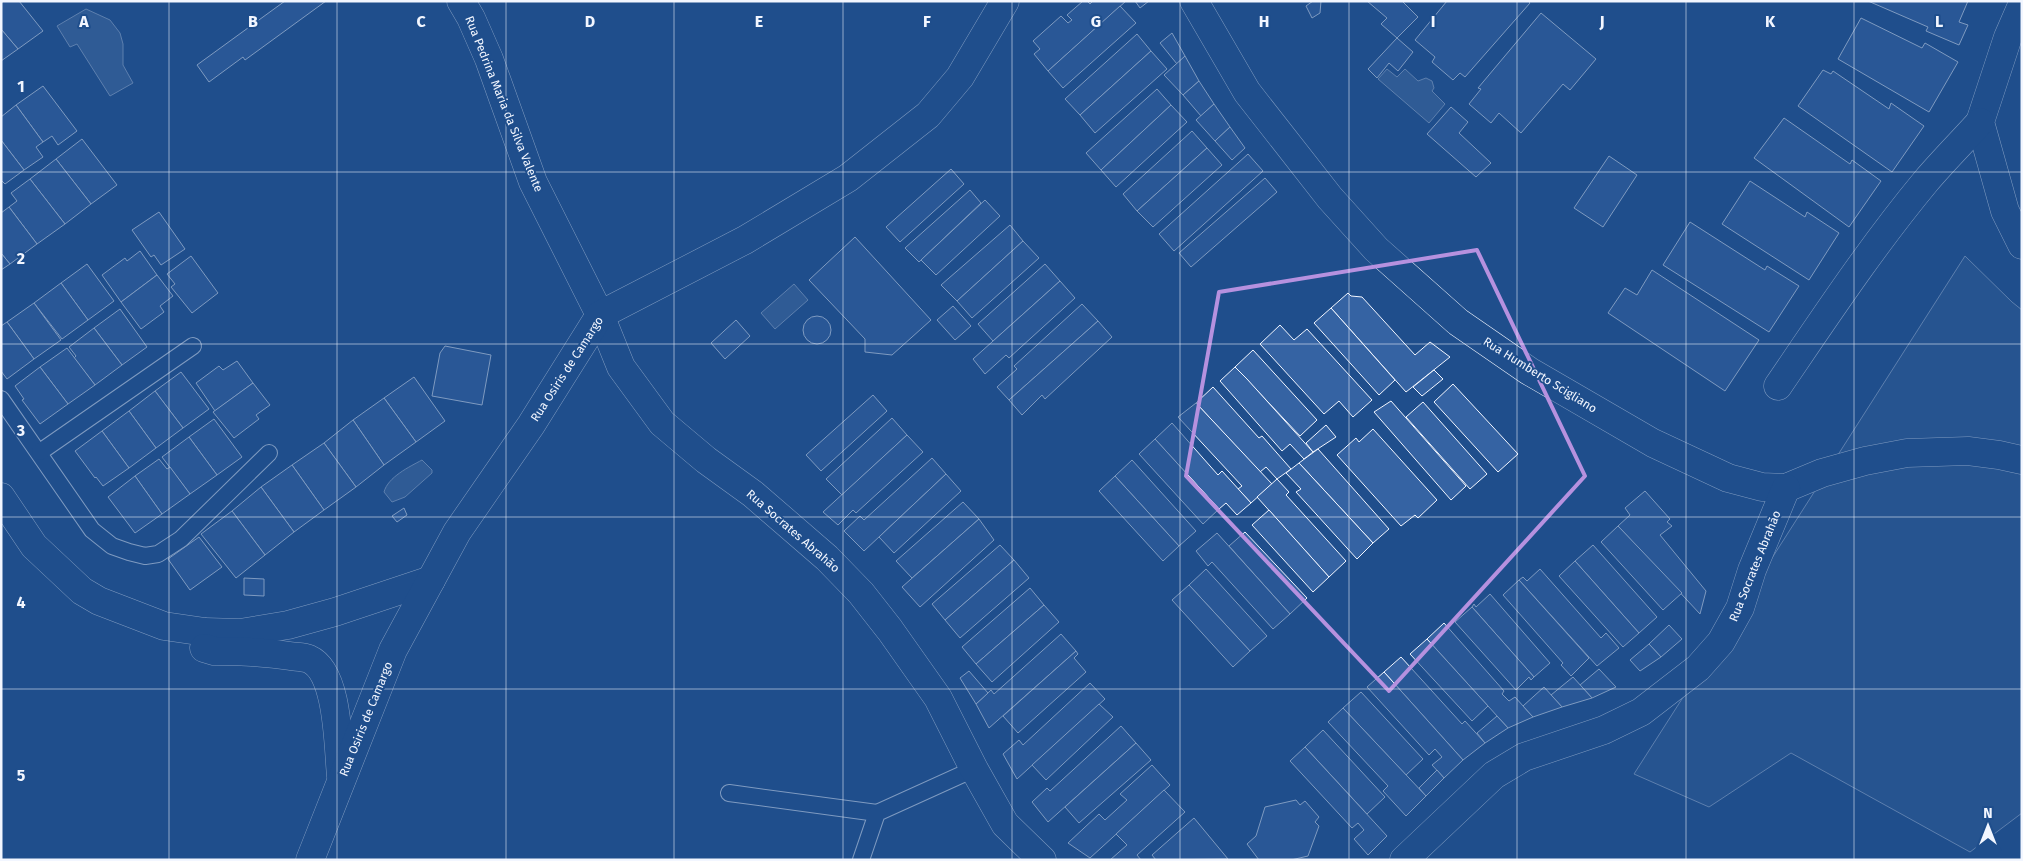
<svg xmlns="http://www.w3.org/2000/svg" width="2023" height="861" font-family="'Fira Sans',sans-serif">
<style>
.built{fill:#305b95;stroke:#a8bbd7}
.water{fill:#446ba0;stroke:#a8bbd7}
.building{fill:#3563a3;stroke:#f2f6ff}
.lines{fill:none;stroke-linecap:round;stroke-linejoin:round}
.lane-casing{stroke:#f2f6ff;stroke-width:18}
.street-casing{stroke:#f2f6ff;stroke-width:29}
.lane{stroke:#1f4e8c;stroke-width:16}
.street{stroke:#1f4e8c;stroke-width:28}
.marked{fill:none;stroke:#b691df;stroke-width:4;stroke-linejoin:round}
.grid{fill:none;stroke:#f2f6ff;stroke-width:1;stroke-opacity:0.55}
.labels{text-anchor:middle;dominant-baseline:central;stroke-width:4;stroke-linejoin:round;paint-order:stroke}
.street-label{font-size:12px;fill:#f2f6ff;stroke:#1f4e8c}
.grid-label{font-size:16px;text-anchor:middle;font-weight:bold;fill:#f2f6ff;stroke:#1f4e8c;stroke-width:4;stroke-linejoin:round;paint-order:stroke}
</style>
<rect width="100%" height="100%" fill="#1f4e8c"/>
<!-- built -->
<path class="built" d="M1965,256L2012,302L2022,310V813L1970,852L1791,753L1709,807L1634,774Z"/>
<!-- water -->
<g class="water">
<path d="M86,9L110,20L120,33L123,44V65L133,83L110,96L77,44L70,47L57,26Z"/>
<path d="M1387,69L1397,77L1405,69L1418,81L1426,78L1432,81L1434,88L1432,91L1445,104L1429,123L1378,79Z"/>
<path d="M794,284L808,300L775,329L761,313Z"/>
<path d="M422,460L432,470V473L405,497L392,502L384,492C388,477 409,467 422,460Z"/>
</g>
<!-- building -->
<g class="building">
<path d="M4,1H19L43,31L18,49L1,29V3Z"/>
<path d="M285,1H326L245,60L243,57L209,82L197,65Z"/>
<path d="M1083,1H1087L1090,4L1093,1H1126L1048,71L1034,54L1040,49L1033,41L1061,16L1068,23L1072,20L1067,15Z"/>
<path d="M1135,1H1149L1140,8Z"/>
<path d="M1313,1H1321L1320,13L1312,18L1306,6Z"/>
<path d="M1367,1H1402L1418,17L1397,38L1381,24L1387,18Z"/>
<path d="M1447,1H1528L1530,3L1465,77L1460,73L1453,80L1432,62L1435,57L1415,40Z"/>
<path d="M1868,1H1968L1959,22L1968,25L1959,45L1926,31L1928,27Z"/>
<path d="M1120,6L1136,23L1063,88L1048,71Z"/>
<path d="M1541,13L1596,59L1570,90L1563,84L1521,133L1499,113L1491,123L1469,104L1481,89L1478,88Z"/>
<path d="M1861,18L1922,48L1925,43L1958,62L1929,112L1838,59Z"/>
<path d="M1,29L18,49L1,61Z"/>
<path d="M1172,33L1185,56L1177,64L1160,43Z"/>
<path d="M1137,34L1151,51L1080,115L1065,99Z"/>
<path d="M1397,38L1413,52L1398,71L1389,63L1377,78L1368,69Z"/>
<path d="M1151,51L1167,69L1095,133L1080,115Z"/>
<path d="M1185,56L1199,81L1183,95L1164,75Z"/>
<path d="M1823,70L1831,74L1833,71L1889,109L1891,103L1924,126L1892,172L1798,106Z"/>
<path d="M1199,81L1214,104L1201,116L1183,95Z"/>
<path d="M43,86L77,131L58,145L52,136L43,142L16,105Z"/>
<path d="M1157,89L1171,105L1101,170L1086,153Z"/>
<path d="M1214,104L1230,127L1215,141L1196,120Z"/>
<path d="M16,105L43,142L36,147L43,157L24,170L1,140V117Z"/>
<path d="M1171,105L1187,122L1116,187L1101,170Z"/>
<path d="M1451,107L1468,122L1459,133L1491,163L1476,177L1427,134Z"/>
<path d="M1784,118L1850,164L1852,160L1881,181L1849,227L1754,158Z"/>
<path d="M1230,127L1245,148L1232,160L1215,141Z"/>
<path d="M1192,131L1207,148L1137,211L1123,194Z"/>
<path d="M82,139L117,185L91,204L56,159Z"/>
<path d="M1,140L24,170L5,184L1,180Z"/>
<path d="M1207,148L1222,165L1153,227L1137,211Z"/>
<path d="M1248,154L1263,171L1174,251L1159,234Z"/>
<path d="M1609,156L1637,175L1603,227L1574,208Z"/>
<path d="M56,159L91,204L65,224L30,179Z"/>
<path d="M951,169L964,184L900,242L886,227Z"/>
<path d="M1265,178L1277,192L1191,267L1179,253Z"/>
<path d="M30,179L65,224L37,244L9,207L17,201L11,193Z"/>
<path d="M1750,181L1805,217L1807,212L1839,233L1809,280L1722,224Z"/>
<path d="M970,190L981,203L919,262L905,248Z"/>
<path d="M985,200L1000,216L936,275L921,260Z"/>
<path d="M9,207L37,244L10,264L1,253V213Z"/>
<path d="M159,212L185,249L161,265L154,255L151,257L132,230Z"/>
<path d="M1690,222L1765,270L1767,266L1799,286L1769,332L1663,265Z"/>
<path d="M1010,225L1023,241L957,301L941,285Z"/>
<path d="M855,237L931,320L892,355L865,352V339L809,280Z"/>
<path d="M1023,241L1039,258L972,318L957,301Z"/>
<path d="M140,251L157,275L121,302L102,275L125,258L127,261Z"/>
<path d="M1,253L10,264L1,270Z"/>
<path d="M191,256L218,293L192,313L171,287L175,284L167,274Z"/>
<path d="M87,264L114,301L88,320L61,283Z"/>
<path d="M1045,264L1060,281L993,341L978,324Z"/>
<path d="M1652,270L1759,340L1725,391L1608,313L1625,288L1637,295Z"/>
<path d="M157,275L173,296L160,306L164,312L141,329L121,302Z"/>
<path d="M1060,281L1075,298L1009,358L1006,355L985,374L973,359Z"/>
<path d="M61,283L88,320L62,339L34,303Z"/>
<path d="M1348,293L1351,296L1362,297L1415,355L1430,342L1450,357L1406,392L1331,308Z"/>
<path d="M34,303L61,340L34,359L7,322Z"/>
<path d="M1082,304L1098,321L1009,400L997,387L1017,369L1014,366Z"/>
<path d="M953,306L971,326L955,340L937,320Z"/>
<path d="M1331,308L1395,380L1379,395L1314,323Z"/>
<path d="M120,309L147,347L122,365L94,328Z"/>
<circle cx="817" cy="330" r="14"/>
<path d="M736,320L750,336L725,359L711,343Z"/>
<path d="M1098,321L1112,337L1045,399L1042,395L1022,415L1009,400Z"/>
<path d="M7,322L34,359L7,379L1,371V326Z"/>
<path d="M1280,325L1294,340L1307,329L1372,400L1353,417L1339,401L1324,414L1260,344Z"/>
<path d="M94,328L122,365L95,385L74,358L76,356L69,347Z"/>
<path d="M445,346L491,355L482,405L432,396L440,353Z"/>
<path d="M67,348L95,385L68,404L40,367Z"/>
<path d="M1253,350L1317,420L1300,436L1235,367Z"/>
<path d="M237,361L253,383L215,411L196,383L219,366L223,370Z"/>
<path d="M40,367L68,404L40,424L22,400L24,399L15,386Z"/>
<path d="M1235,367L1247,379L1313,452L1304,459L1290,444L1282,451L1220,381Z"/>
<path d="M1434,370L1443,379L1422,396L1413,387Z"/>
<path d="M181,372L209,409L183,428L155,391Z"/>
<path d="M414,377L445,421L416,442L384,398Z"/>
<path d="M253,383L270,405L256,415L259,419L234,438L213,412Z"/>
<path d="M1453,384L1518,454L1498,472L1434,402Z"/>
<path d="M1213,387L1259,438L1262,436L1291,469L1277,479L1266,467L1260,472L1196,403Z"/>
<path d="M155,391L183,428L156,448L129,411Z"/>
<path d="M873,395L887,411L821,471L806,455Z"/>
<path d="M384,398L416,442L384,465L353,420Z"/>
<path d="M1391,401L1466,486L1451,500L1374,412Z"/>
<path d="M1423,402L1487,474L1470,489L1406,417Z"/>
<path d="M1196,403L1272,484L1251,503L1238,489L1242,486L1178,417Z"/>
<path d="M129,411L156,448L129,468L102,431Z"/>
<path d="M892,418L907,435L842,495L826,479Z"/>
<path d="M214,419L242,457L217,475L189,437Z"/>
<path d="M353,420L384,465L356,487L324,443Z"/>
<path d="M1172,423L1218,475L1222,471L1251,503L1237,515L1226,503L1219,509L1155,439Z"/>
<path d="M1326,425L1336,437L1313,452L1306,443Z"/>
<path d="M1373,429L1437,500L1418,518L1415,515L1401,526L1337,455L1356,438L1359,442Z"/>
<path d="M102,431L129,468L103,486L96,477L95,478L75,451Z"/>
<path d="M907,435L923,452L856,513L853,510L838,525L823,512Z"/>
<path d="M189,437L217,475L190,494L162,457Z"/>
<path d="M1155,439L1219,509L1203,524L1139,454Z"/>
<path d="M324,443L356,487L324,510L292,465Z"/>
<path d="M1318,449L1389,529L1373,543L1299,463Z"/>
<path d="M932,458L946,474L864,551L844,531L860,516L864,520Z"/>
<path d="M159,459L167,469L170,467L190,494L162,514L135,476Z"/>
<path d="M1132,460L1196,531L1179,546L1115,476Z"/>
<path d="M1299,463L1373,543L1357,559L1296,492L1301,489L1286,473Z"/>
<path d="M292,465L324,510L294,532L261,487Z"/>
<path d="M946,474L961,491L894,553L879,537Z"/>
<path d="M135,476L162,514L135,533L108,497Z"/>
<path d="M1115,476L1179,546L1163,561L1099,491Z"/>
<path d="M1277,479L1289,492L1286,495L1346,561L1329,577L1257,497Z"/>
<path d="M261,487L294,532L265,555L232,511Z"/>
<path d="M1645,491L1670,519L1667,522L1672,526L1660,535L1706,591L1700,614L1618,526L1630,515L1625,508Z"/>
<path d="M963,502L979,519L912,578L896,561Z"/>
<path d="M404,508L407,515L397,522L392,516Z"/>
<path d="M1269,510L1329,577L1313,592L1252,525Z"/>
<path d="M232,511L265,555L236,578L201,534Z"/>
<path d="M979,519L994,540L920,607L902,587Z"/>
<path d="M1618,526L1682,593L1663,610L1601,542Z"/>
<path d="M1245,532L1307,598L1290,614L1229,546Z"/>
<path d="M1217,533L1290,614L1273,629L1212,562L1208,566L1196,551Z"/>
<path d="M199,537L222,567L190,590L168,559Z"/>
<path d="M1000,545L1014,560L945,620L932,604Z"/>
<path d="M1593,545L1657,617L1639,633L1575,561Z"/>
<path d="M1014,560L1029,578L960,638L945,620Z"/>
<path d="M1575,561L1639,633L1623,647L1559,576Z"/>
<path d="M1206,569L1267,636L1250,651L1189,585Z"/>
<path d="M1540,569L1601,638L1606,633L1619,648L1597,666L1519,580L1523,577L1527,581Z"/>
<path d="M244,578L264,579V596L244,595Z"/>
<path d="M1519,580L1589,658L1571,676L1561,665L1563,663L1503,595Z"/>
<path d="M1189,585L1250,651L1233,667L1172,600Z"/>
<path d="M1030,588L1044,605L976,664L962,647Z"/>
<path d="M1490,594L1550,663L1534,677L1472,607L1474,604L1476,607Z"/>
<path d="M1044,605L1059,622L992,682L976,664Z"/>
<path d="M1472,607L1534,677L1531,680L1529,677L1516,690L1455,622Z"/>
<path d="M1444,623L1504,691L1502,694L1509,701L1515,697L1533,717L1508,728L1427,639Z"/>
<path d="M1669,625L1682,639L1661,657L1649,644Z"/>
<path d="M1061,634L1076,651L989,728L976,704L991,690L994,694Z"/>
<path d="M1427,639L1488,706L1472,721L1410,654Z"/>
<path d="M1649,644L1661,657L1640,671L1630,660Z"/>
<path d="M1076,651L1078,654L1074,658L1086,672L1018,733L1003,716Z"/>
<path d="M1401,657L1462,724L1465,721L1485,743L1463,760L1384,672Z"/>
<path d="M1599,669L1616,687L1592,698L1580,685Z"/>
<path d="M969,671L988,693L976,704L960,678Z"/>
<path d="M1384,672L1463,760L1444,778L1432,765L1442,757L1435,749L1429,755L1367,687Z"/>
<path d="M1573,677L1592,698L1562,707L1551,695Z"/>
<path d="M1090,683L1105,699L1017,779L1003,754L1019,740L1023,745Z"/>
<path d="M1544,687L1562,707L1533,717L1523,706Z"/>
<path d="M1361,692L1423,759L1406,775L1343,708Z"/>
<path d="M1099,704L1113,717L1046,780L1032,765Z"/>
<path d="M1343,708L1426,796L1406,816L1383,791L1388,786L1328,722Z"/>
<path d="M1497,716L1508,728L1485,743L1477,733Z"/>
<path d="M1121,726L1136,743L1048,822L1032,802L1047,788L1050,791Z"/>
<path d="M1323,730L1385,797L1367,814L1305,747Z"/>
<path d="M1136,743L1151,760L1079,823L1065,807Z"/>
<path d="M1305,747L1387,836L1368,855L1354,839L1364,830L1358,823L1352,828L1290,761Z"/>
<path d="M1152,765L1170,785L1090,858L1068,843L1099,814L1105,820L1127,800L1120,794Z"/>
<path d="M1437,770L1444,778L1426,796L1419,788Z"/>
<path d="M1164,790L1185,812L1137,855L1141,860H1110L1127,845L1116,834Z"/>
<path d="M1296,800L1300,805L1305,801L1319,817L1315,822L1319,826L1308,856L1291,860H1259L1247,844L1256,836L1265,807Z"/>
<path d="M1194,818L1228,859L1156,860L1152,855Z"/>
</g>
<g class="lines">
<!-- lane casing -->
<g class="lane-casing">
<g id="lane">
<path d="M1,399L92,530L112,546L129,552L145,556L158,554L181,539L269,453"/>
<path d="M40,452L193,346"/>
<path d="M729,793L877,813"/>
<path d="M861,860L877,813L974,769"/>
</g>
</g>
<!-- street casing -->
<g class="street-casing">
<g id="street">
<path d="M461,1L471,18L489,59L533,182L600,315L621,367L662,423L706,460L753,494L827,558L861,593L890,630L938,698L974,769L1005,824L1042,860"/>
<path d="M1194,1L1247,92L1330,198L1376,249L1458,322L1529,371L1653,443L1728,478L1762,487L1786,488L1822,473L1865,461L1907,453L1968,451L1999,455L2022,460"/>
<path d="M2022,5L2008,37L1980,122L2005,211L2022,245"/>
<path d="M1778,386C1825,317 1872,246 1926,181C1943,161 1962,142 1980,122"/>
<path d="M1,497L34,546L82,591L99,601L164,626L205,632L240,633L288,625L335,612L431,580"/>
<path d="M204,648L214,651C239,651 265,652 290,656C296,657 304,657 309,659C339,672 338,748 341,776"/>
<path d="M310,860L393,650L457,532L531,425L600,315L745,240L848,178L928,115L960,77L1005,1"/>
<path d="M1404,860L1494,775L1524,757L1604,730L1641,712L1698,668L1721,642L1740,608L1752,570L1786,488"/>
</g>
</g>
<!-- lane -->
<use href="#lane" class="lane"/>
<!-- street -->
<use href="#street" class="street"/>
</g>
<!-- marked area -->
<path d="M0 0H2023V861H0ZM1477,250L1585,476L1389,691L1186,476L1219,292Z" fill="#1f4e8c" fill-opacity=".55" fill-rule="evenodd"/>
<path class="marked" d="M1477,250L1585,476L1389,691L1186,476L1219,292Z"/>
<!-- grid -->
<path class="grid" d="M169,1V860M337,1V860M506,1V860M674,1V860M843,1V860M1012,1V860M1180,1V860M1349,1V860M1517,1V860M1686,1V860M1854,1V860M1,172H2022M1,344H2022M1,517H2022M1,689H2022"/>
<g class="labels">
<!-- street labels -->
<g class="street-label">
<text transform="translate(504 104) rotate(68)">Rua Pedrina Maria da Silva Valente</text>
<text transform="translate(567 369) rotate(-57)">Rua Osiris de Camargo</text>
<text transform="translate(1540 375) rotate(32)">Rua Humberto Scigliano</text>
<text transform="translate(793 531) rotate(41)">Rua Socrates Abrahão</text>
<text transform="translate(1755 566) rotate(-68)">Rua Socrates Abrahão</text>
<text transform="translate(366 719) rotate(-68)">Rua Osiris de Camargo</text>
</g>
</g>
<g class="grid-label">
<text x="84" y="27">A</text>
<text x="253" y="27">B</text>
<text x="421" y="27">C</text>
<text x="590" y="27">D</text>
<text x="759" y="27">E</text>
<text x="927" y="27">F</text>
<text x="1096" y="27">G</text>
<text x="1264" y="27">H</text>
<text x="1433" y="27">I</text>
<text x="1602" y="27">J</text>
<text x="1770" y="27">K</text>
<text x="1939" y="27">L</text>
<text x="21" y="92">1</text>
<text x="21" y="264">2</text>
<text x="21" y="436">3</text>
<text x="21" y="608">4</text>
<text x="21" y="781">5</text>
</g>
<!-- border -->
<rect width="2023" height="861" fill="none" stroke="#f2f6ff" stroke-width="5"/>
<!-- north arrow -->
<g transform="translate(1988 826)" stroke="#1f4e8c" stroke-width="4" paint-order="stroke">
<path d="M0-4L9 19L0 12L-9 19Z" fill="#f2f6ff"/>
<text y="-8" font-size="14" font-weight="bold" text-anchor="middle" fill="#f2f6ff">N</text>
</g>
</svg>
